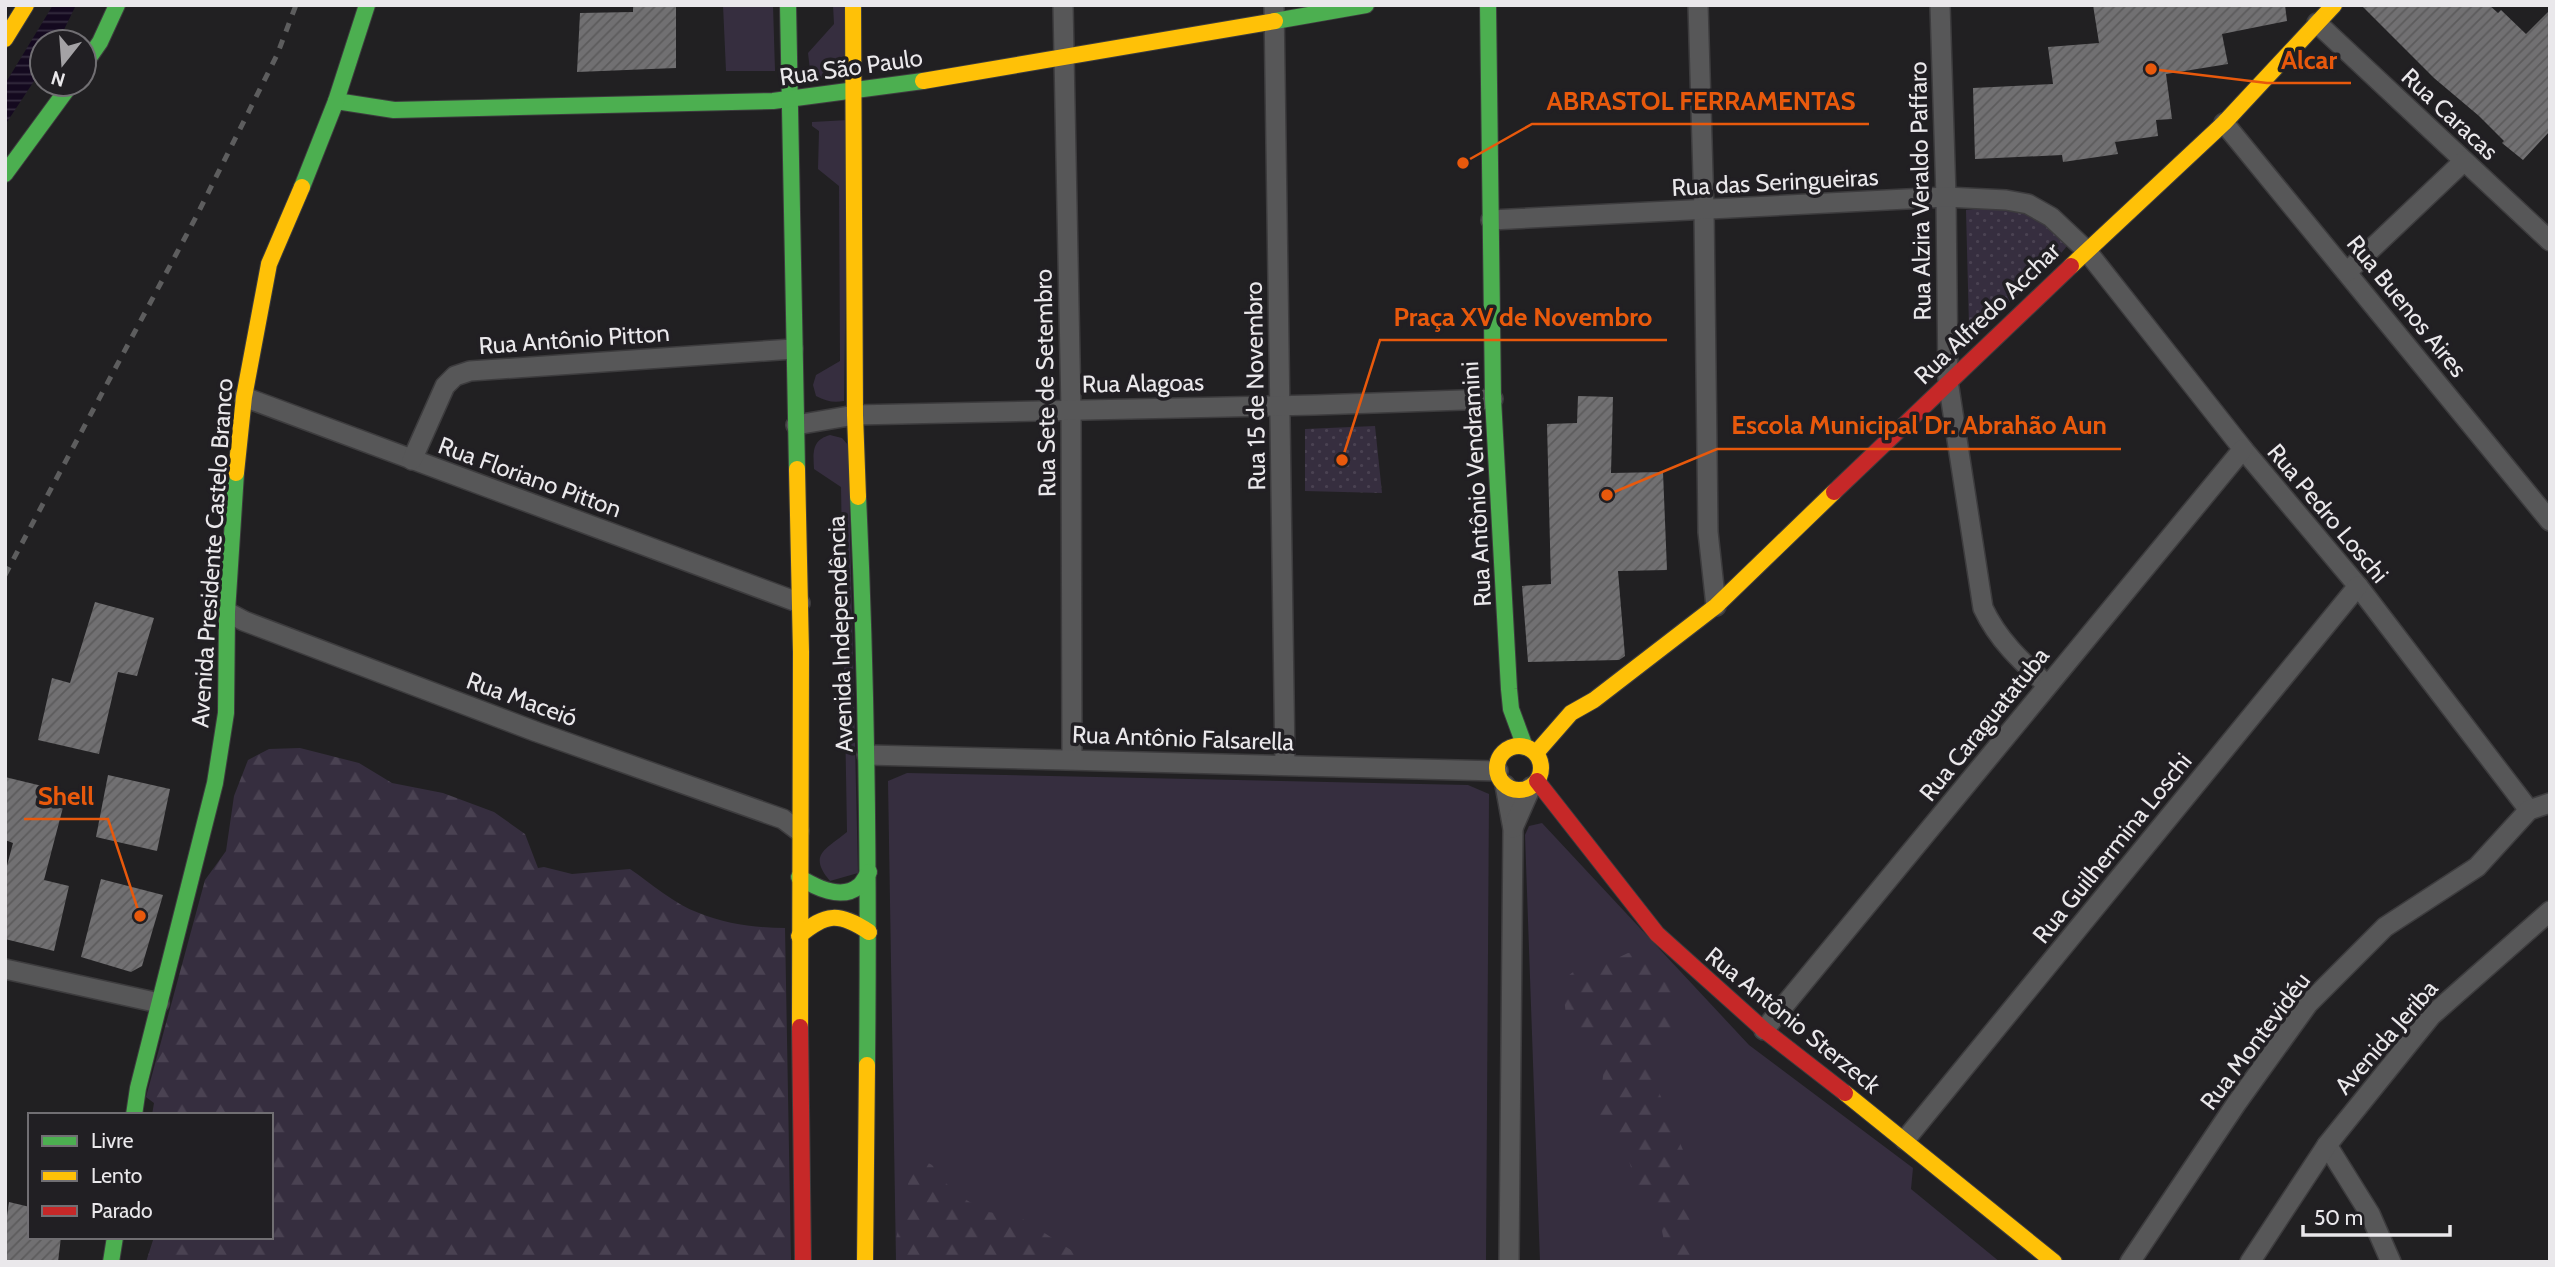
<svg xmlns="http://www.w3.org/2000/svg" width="2555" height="1267" font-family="Cabin,sans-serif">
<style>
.grass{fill:#362e3f}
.forest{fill:url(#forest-firs)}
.park{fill:url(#park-dots)}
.water{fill:url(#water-rules)}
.building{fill:url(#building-hatch)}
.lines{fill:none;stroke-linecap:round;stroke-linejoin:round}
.street-casing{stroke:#3d3c3e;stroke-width:22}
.fast-casing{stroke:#3d3c3e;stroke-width:18}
.slow-casing{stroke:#3d3c3e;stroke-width:18}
.jam-casing{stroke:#3d3c3e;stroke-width:18}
.street{stroke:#575758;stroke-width:19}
.fast{stroke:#4caf50;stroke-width:16}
.slow{stroke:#ffc107;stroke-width:16}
.jam{stroke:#c62828;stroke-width:16}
.rail{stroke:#5d5d5e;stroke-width:5;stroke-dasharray:9 9;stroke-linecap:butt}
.labels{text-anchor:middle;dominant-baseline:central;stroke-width:7;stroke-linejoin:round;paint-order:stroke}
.street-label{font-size:24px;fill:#eae8eb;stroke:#211f23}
.leader{fill:none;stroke:#e8590c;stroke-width:2.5}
.callout-dot{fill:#e8590c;stroke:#211f23;stroke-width:2.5}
.callout-label{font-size:26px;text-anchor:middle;font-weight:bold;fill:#e8590c;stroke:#211f23;stroke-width:7;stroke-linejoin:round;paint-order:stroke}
</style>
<defs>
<pattern id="forest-firs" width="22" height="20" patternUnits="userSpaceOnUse" patternTransform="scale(1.75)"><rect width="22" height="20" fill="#362e3f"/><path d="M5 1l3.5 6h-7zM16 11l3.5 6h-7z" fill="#4a4252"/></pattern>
<pattern id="park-dots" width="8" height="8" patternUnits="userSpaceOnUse" patternTransform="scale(1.75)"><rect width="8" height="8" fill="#362e3f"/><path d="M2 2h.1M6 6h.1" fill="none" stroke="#4a4252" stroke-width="1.8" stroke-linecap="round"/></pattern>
<pattern id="water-rules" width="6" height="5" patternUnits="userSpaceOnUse" patternTransform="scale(1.75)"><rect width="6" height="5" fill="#14091f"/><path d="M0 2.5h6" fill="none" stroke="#362d40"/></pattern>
<pattern id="building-hatch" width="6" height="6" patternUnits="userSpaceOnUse" patternTransform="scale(1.75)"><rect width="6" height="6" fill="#717072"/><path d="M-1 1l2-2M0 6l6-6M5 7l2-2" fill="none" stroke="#5c5b5c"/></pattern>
</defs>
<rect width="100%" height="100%" fill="#212022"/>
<!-- grass -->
<g class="grass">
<path d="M723,5H773L775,71H726Z"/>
<path d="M833,5H847L848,75L811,79L808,53L834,24Z"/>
<path d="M848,120L844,401C833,403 826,401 816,396L813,385L816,375L840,361L839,186L818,169L819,131L812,126V122Z"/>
<path d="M830,435L842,438L848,445L858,873L830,881C807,854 827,849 847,832L841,487L814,469C813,452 812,440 830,435Z"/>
<path d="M907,773L1468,785L1489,794L1486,1262H896L888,781Z"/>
<path d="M1542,823L1749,1045L1913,1168L1911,1189L2000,1262H1540L1525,835L1529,826Z"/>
</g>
<!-- forest -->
<g class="forest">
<path d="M300,748L359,763L392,783L443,793L494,812L525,834L538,868L544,867L572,874L630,869C652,884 674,904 699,913C726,924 756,928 785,928L791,1262H146L154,1237H271V1115H152L154,1103L146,1097L205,880L226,851L234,796L248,760L269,749Z"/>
<path d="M1628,953L1646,955L1665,973L1678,997L1675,1026L1651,1073L1695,1179V1247L1707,1262H1663L1666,1251L1662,1231L1643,1204L1627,1155L1598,1117L1604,1068L1586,1037L1566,1016L1563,986L1568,976L1578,968L1603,965Z"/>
<path d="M921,1159L932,1165L950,1188L968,1201L988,1212L1018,1216L1074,1252L1095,1262H899L896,1239L911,1170Z"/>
</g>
<!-- park -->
<g class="park">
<path d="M1998,206C2031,213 2046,219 2067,246L2052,264L1980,329L1969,326L1966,210Z"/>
<path d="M1375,426L1382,493L1305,491V429Z"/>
</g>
<!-- water -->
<path class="water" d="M53,5H76L58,42H42V69L5,125V84Z"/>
<!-- building -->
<g class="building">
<path d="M633,5H676V68L577,72L580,13L633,12Z"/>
<path d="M2093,5H2285L2287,21L2222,34L2228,64L2166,74L2172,119L2156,120L2158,136L2115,142L2118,154L2063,162L2062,155L1975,159L1973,88L2053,84L2048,47L2099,43Z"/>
<path d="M2361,5H2489L2498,13L2501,10L2526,34L2550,10V131L2523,160L2502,143L2504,141L2479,116L2434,78Z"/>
<path d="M1578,396L1613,397L1611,473L1663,472L1667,570L1618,571L1625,656L1619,660L1528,662L1522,586L1551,584L1547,424L1577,423Z"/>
<path d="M95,602L154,618L137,676L118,672L99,754L38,740L52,678L70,683Z"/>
<path d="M108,775L170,789L157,851L96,837Z"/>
<path d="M5,777L67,792L44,880L69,886L54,951L5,939V873L13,843L5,840Z"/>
<path d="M101,879L163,895L142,966L131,972L81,957Z"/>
<path d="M9,1202L30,1207V1237H61L58,1262H5V1230Z"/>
</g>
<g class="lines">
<!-- street casing -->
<g class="street-casing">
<g id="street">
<path d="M1063,5L1071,409L1072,759"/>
<path d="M1274,5L1285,765"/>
<path d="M1698,5L1704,210L1708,532L1716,606"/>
<path d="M1940,5L1946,197L1948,381L1983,608C1998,640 2021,661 2047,685"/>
<path d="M2317,23L2550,241"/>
<path d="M2224,123L2550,521"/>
<path d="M1491,220L1946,197L2006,200L2028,204L2051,217L2086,250L2243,449L2358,586L2529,810"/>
<path d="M2347,272L2464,161"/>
<path d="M244,397L800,603"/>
<path d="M796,425L855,415L1315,405L1493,399"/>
<path d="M412,460L445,386L455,376L470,371L793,349"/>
<path d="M227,612L244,621L537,732L783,819L799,831"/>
<path d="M867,755L1498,771"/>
<path d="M1505,785L1513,829L1509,1262"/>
<path d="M1513,828L1531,787"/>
<path d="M5,969L159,1003"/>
<path d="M1764,1030L2243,449"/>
<path d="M1905,1140L2358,586"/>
<path d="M2327,1145L2370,1214L2391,1262"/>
<path d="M2130,1262L2236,1104L2308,1004L2385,927L2477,867L2529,810L2550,803"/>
<path d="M2250,1262L2327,1145L2431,1016L2550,911"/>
</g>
</g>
<!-- fast casing -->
<g class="fast-casing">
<g id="fast">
<path d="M788,5L797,469"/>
<path d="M1488,5L1493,399L1509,689L1511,709L1525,747"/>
<path d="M1275,21L1366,5"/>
<path d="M84,65L100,42L117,5"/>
<path d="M336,101L394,110L773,101L923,81"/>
<path d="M5,174L71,84"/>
<path d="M302,187L336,101L367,5"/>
<path d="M858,497C867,686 869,876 867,1065"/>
<path d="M799,877C815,887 841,901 859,886C863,883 866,876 869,872"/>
<path d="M134,1115L138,1088L215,783L226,713L227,612L236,473"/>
<path d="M111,1262L115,1237"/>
</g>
</g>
<!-- slow casing -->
<g class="slow-casing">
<g id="slow">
<path d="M853,5L855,415L858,497"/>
<path d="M5,39L26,5"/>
<path d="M923,81L1275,21"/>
<path d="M2071,266L2224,123L2334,5"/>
<path d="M797,469L801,652L800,1027"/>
<path d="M236,473L244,397L269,264L302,187"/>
<circle cx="1519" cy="768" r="22"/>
<path d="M1536,753L1571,713L1594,700L1716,606L1834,492"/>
<path d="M799,936C826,913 839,912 869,932"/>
<path d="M1845,1093L2054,1262"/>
<path d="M865,1262L867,1065"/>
</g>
</g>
<!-- jam casing -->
<g class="jam-casing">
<g id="jam">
<path d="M1834,492L2071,266"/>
<path d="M1537,781L1657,934L1764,1030L1845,1093"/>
<path d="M800,1027L803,1262"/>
</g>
</g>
<!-- street -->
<use href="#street" class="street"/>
<!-- fast -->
<use href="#fast" class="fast"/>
<!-- slow -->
<use href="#slow" class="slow"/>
<!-- jam -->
<use href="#jam" class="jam"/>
<!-- rail -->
<path class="rail" d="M5,575L196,217L277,55L296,5"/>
</g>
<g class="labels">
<!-- street labels -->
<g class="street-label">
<text transform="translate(851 67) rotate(-8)">Rua São Paulo</text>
<text transform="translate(2450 114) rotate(43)">Rua Caracas</text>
<text transform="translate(1775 182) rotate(-3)">Rua das Seringueiras</text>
<text transform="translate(1920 191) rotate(-91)">Rua Alzira Veraldo Paffaro</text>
<text transform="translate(2407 306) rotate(51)">Rua Buenos Aires</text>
<text transform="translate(1987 313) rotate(-44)">Rua Alfredo Acchar</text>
<text transform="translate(574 339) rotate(-4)">Rua Antônio Pitton</text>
<text transform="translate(1045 383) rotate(-91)">Rua Sete de Setembro</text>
<text transform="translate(1143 383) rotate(-1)">Rua Alagoas</text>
<text transform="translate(1255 386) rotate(-91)">Rua 15 de Novembro</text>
<text transform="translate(530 477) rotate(20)">Rua Floriano Pitton</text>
<text transform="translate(1476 484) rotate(-93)">Rua Antônio Vendramini</text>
<text transform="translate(2328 513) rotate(50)">Rua Pedro Loschi</text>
<text transform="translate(212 553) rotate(-86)">Avenida Presidente Castelo Branco</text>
<text transform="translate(840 634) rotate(-92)">Avenida Independência</text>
<text transform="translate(522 699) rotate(20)">Rua Maceió</text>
<text transform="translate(1984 724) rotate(-51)">Rua Caraguatatuba</text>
<text transform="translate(1183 738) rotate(2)">Rua Antônio Falsarella</text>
<text transform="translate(2112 848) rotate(-51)">Rua Guilhermina Loschi</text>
<text transform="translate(1793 1020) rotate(39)">Rua Antônio Sterzeck</text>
<text transform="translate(2386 1037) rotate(-49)">Avenida Jeriba</text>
<text transform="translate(2255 1041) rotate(-53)">Rua Montevidéu</text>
</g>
</g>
<!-- callouts -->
<path class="leader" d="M2151 69L2267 83H2351M1463 163L1532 124H1869M1342 460L1380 340H1667M1607 495L1717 449H2121M140 916L108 819H24"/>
<g class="callout-dot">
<circle cx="2151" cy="69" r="7"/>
<circle cx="1463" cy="163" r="7"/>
<circle cx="1342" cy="460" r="7"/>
<circle cx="1607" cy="495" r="7"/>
<circle cx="140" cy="916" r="7"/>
</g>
<g class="callout-label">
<text x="2309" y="69">Alcar</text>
<text x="1701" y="110">ABRASTOL FERRAMENTAS</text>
<text x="1523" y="326">Praça XV de Novembro</text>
<text x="1919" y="434">Escola Municipal Dr. Abrahão Aun</text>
<text x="66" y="805">Shell</text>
</g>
<!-- border -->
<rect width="2555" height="1267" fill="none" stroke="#eae8eb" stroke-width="14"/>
<!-- legend -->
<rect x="28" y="1113" width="245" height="126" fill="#211f23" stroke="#716f73" stroke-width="2"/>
<rect x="42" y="1136" width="35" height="10" fill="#4caf50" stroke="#716f73" stroke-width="2"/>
<text x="91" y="1148" font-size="21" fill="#eae8eb">Livre</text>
<rect x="42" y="1171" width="35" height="10" fill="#ffc107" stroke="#716f73" stroke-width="2"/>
<text x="91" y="1183" font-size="21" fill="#eae8eb">Lento</text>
<rect x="42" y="1206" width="35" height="10" fill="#c62828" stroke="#716f73" stroke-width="2"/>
<text x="91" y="1218" font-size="21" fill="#eae8eb">Parado</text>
<!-- north arrow -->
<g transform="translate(63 63) rotate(197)"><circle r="33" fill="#211f23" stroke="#716f73" stroke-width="2"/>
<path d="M0-5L12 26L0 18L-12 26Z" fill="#a4a2a5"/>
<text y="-10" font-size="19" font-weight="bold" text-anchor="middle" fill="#eae8eb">N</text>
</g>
<!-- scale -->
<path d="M2303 1225v10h147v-10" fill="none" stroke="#eae8eb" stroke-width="3.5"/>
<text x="2314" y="1225" font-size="21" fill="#eae8eb" stroke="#211f23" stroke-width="5" paint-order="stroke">50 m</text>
</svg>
